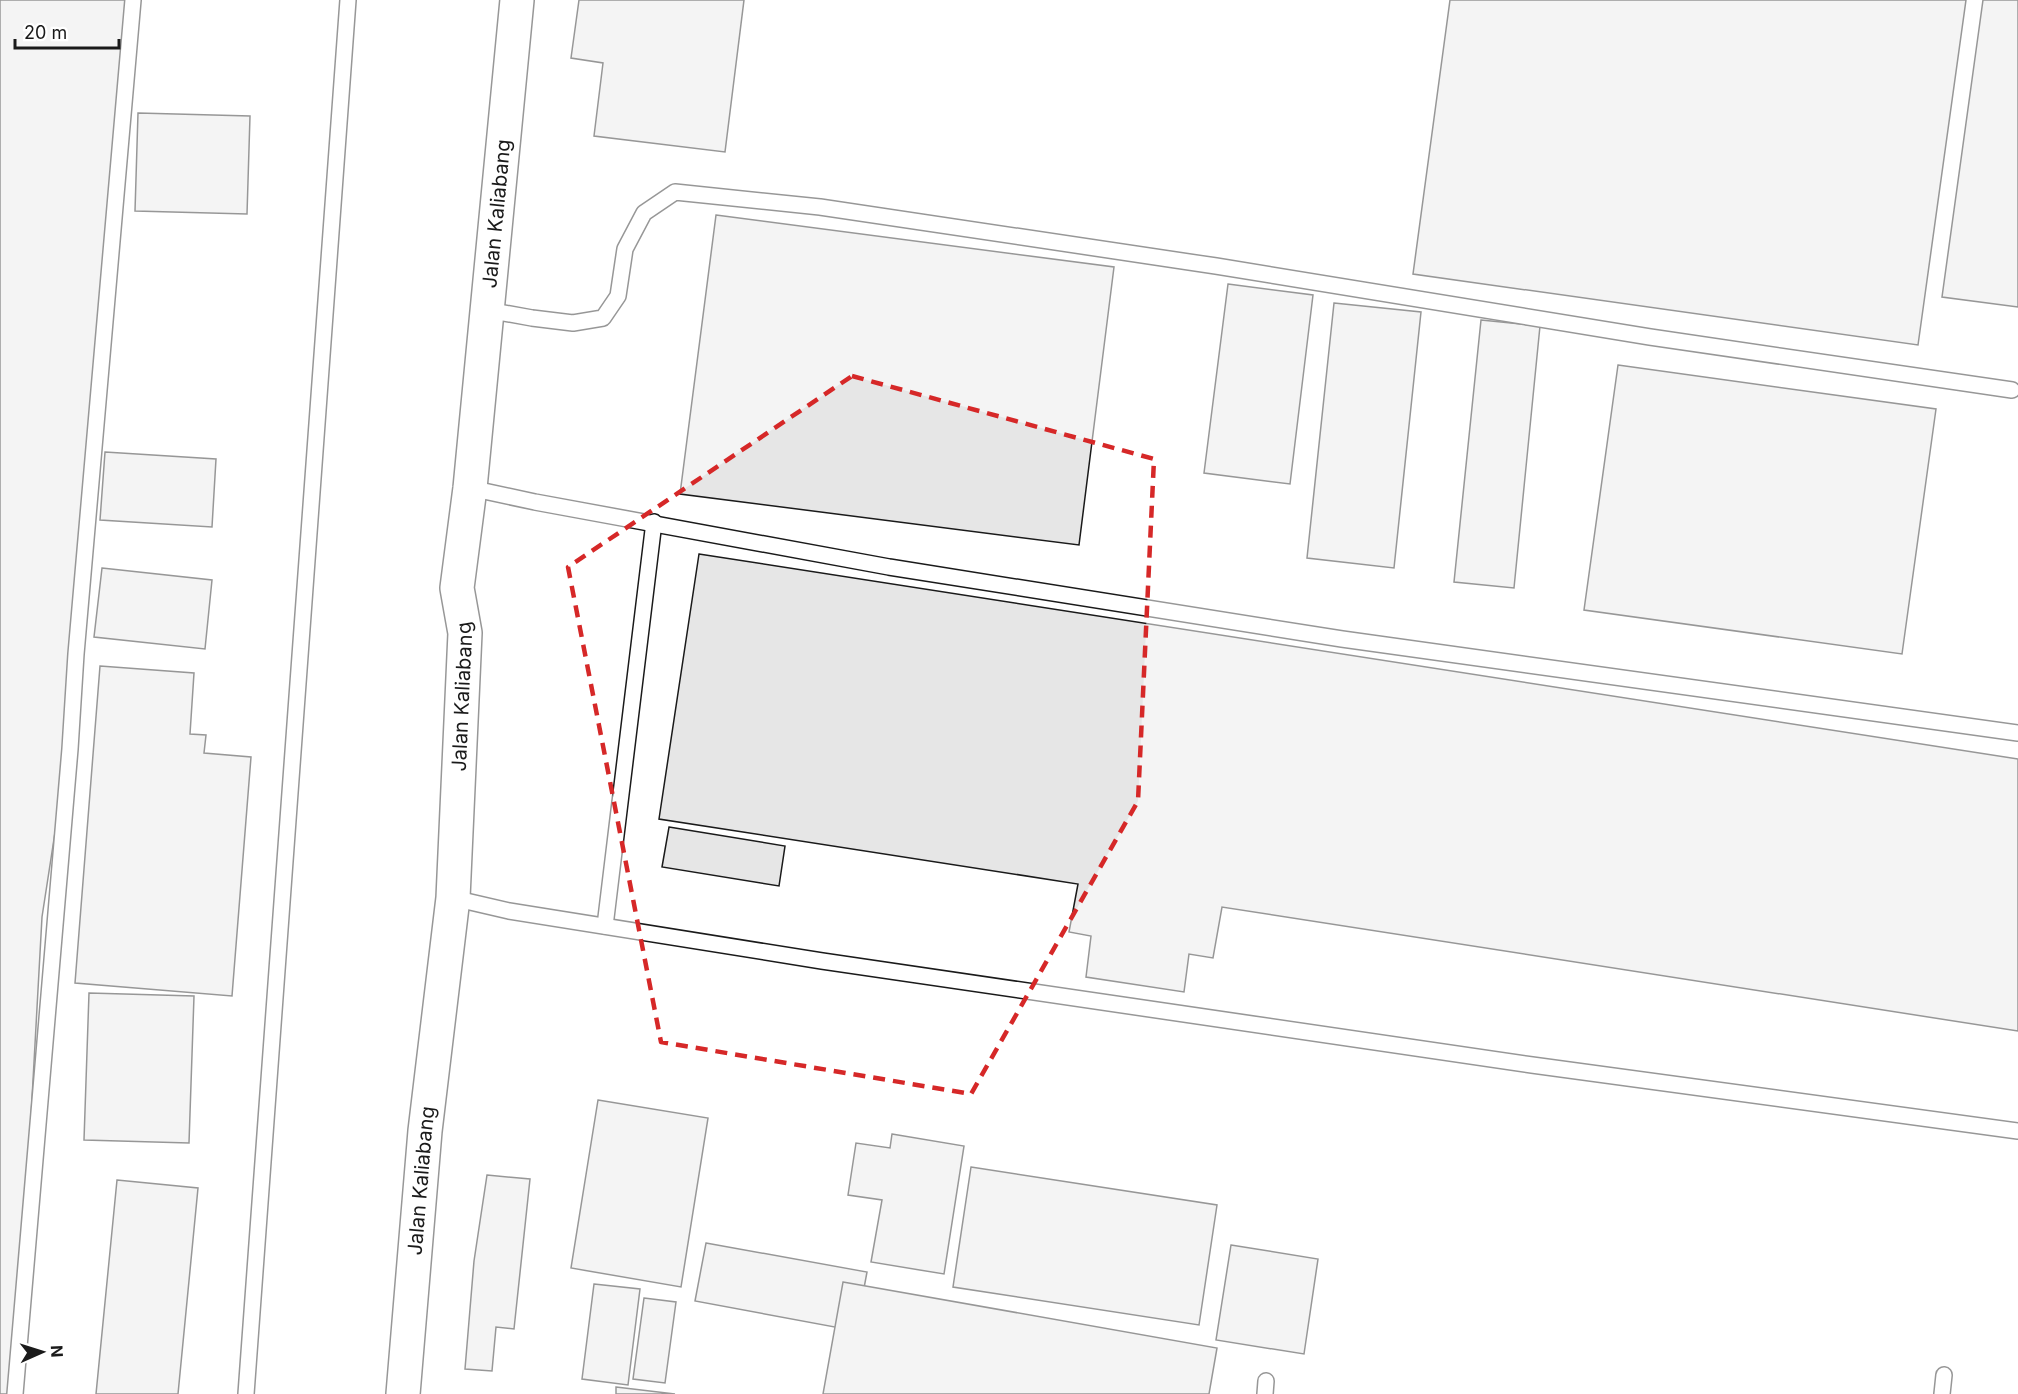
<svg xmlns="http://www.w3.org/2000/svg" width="2018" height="1394" font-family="Inter,sans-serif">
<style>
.building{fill:#e6e6e6;stroke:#1a1a1a;stroke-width:1.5}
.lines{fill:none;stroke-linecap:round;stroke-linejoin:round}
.service-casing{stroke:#1a1a1a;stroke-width:18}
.primary-casing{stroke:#1a1a1a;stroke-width:36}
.service{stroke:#fff;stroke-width:15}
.primary{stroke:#fff;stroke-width:33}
.marked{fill:none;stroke:#d62828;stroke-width:4.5;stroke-dasharray:12 8;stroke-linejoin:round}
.labels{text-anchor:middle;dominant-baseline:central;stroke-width:4.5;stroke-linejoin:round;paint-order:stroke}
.street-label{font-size:20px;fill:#1a1a1a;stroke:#fff}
</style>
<rect width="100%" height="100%" fill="#fff"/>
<!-- building -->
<g class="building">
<path d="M0,0H132L68,748L42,917L20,1317L13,1394H0Z"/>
<path d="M579,0H744L725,152L594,136L603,63L571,58Z"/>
<path d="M1450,0H1966L1918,345L1413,274Z"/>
<path d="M1983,0H2018V307L1942,297Z"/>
<path d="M138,113L250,116L247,214L135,211Z"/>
<path d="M716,215L1114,267L1079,545L680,494Z"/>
<path d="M1228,284L1313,295L1290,484L1204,473Z"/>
<path d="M1334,303L1421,312L1394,568L1307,558Z"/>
<path d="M1481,320L1540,326L1514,588L1454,582Z"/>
<path d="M1618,365L1936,409L1902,654L1584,610Z"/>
<path d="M105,452L216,459L212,527L100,520Z"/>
<path d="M699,554L2018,759V1031L1222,907L1213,958L1189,954L1184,992L1086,977L1091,936L1069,932L1078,884L659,819Z"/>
<path d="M102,568L212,580L205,649L94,637Z"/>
<path d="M100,666L194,673L190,734L206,735L204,753L251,757L232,996L75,983Z"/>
<path d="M669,827L785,846L779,886L662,867Z"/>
<path d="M89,993L194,996L189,1143L84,1140Z"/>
<path d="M598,1100L708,1118L681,1287L571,1268Z"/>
<path d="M892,1134L964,1146L944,1274L871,1262L882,1200L848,1195L856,1143L890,1148Z"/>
<path d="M971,1167L1217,1205L1199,1325L953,1287Z"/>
<path d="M487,1175L530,1179L514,1329L496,1327L492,1371L465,1369L474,1261Z"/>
<path d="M117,1180L198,1188L178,1394H96Z"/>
<path d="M706,1243L867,1272L856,1331L695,1301Z"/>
<path d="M1231,1245L1318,1259L1304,1354L1216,1340Z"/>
<path d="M843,1282L1217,1348L1209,1394H823Z"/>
<path d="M594,1284L640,1289L628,1385L582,1379Z"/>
<path d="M644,1298L676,1302L665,1383L633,1379Z"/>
<path d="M616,1387L675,1394H616Z"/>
</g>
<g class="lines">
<!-- service casing -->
<g class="service-casing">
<g id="service">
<path d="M487,310L532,318L573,323L603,318L618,296L625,249L644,213L675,192L820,207L1216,266L1650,337L2012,390"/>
<path d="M470,488L535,502L889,567L1342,639L2018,733"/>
<path d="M453,898L509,911L822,961L1532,1065L2018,1131"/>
<path d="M605,926L654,522"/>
<path d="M15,1394L70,749L76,654L133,0"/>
<path d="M246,1394L348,0"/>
<path d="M1265,1394L1266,1381"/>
<path d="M1942,1394L1944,1375"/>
</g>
</g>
<!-- primary casing -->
<g class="primary-casing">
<g id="primary">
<path id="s1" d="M403,1394L425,1131L453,898L465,633L457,588L470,488L517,0"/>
</g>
</g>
<!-- service -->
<use href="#service" class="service"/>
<!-- primary -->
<use href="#primary" class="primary"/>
</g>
<!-- marked area -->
<path d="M0 0H2018V1394H0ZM852,376L1154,459L1138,801L971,1094L661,1042L568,567Z" fill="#fff" fill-opacity=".55" fill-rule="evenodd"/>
<path class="marked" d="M852,376L1154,459L1138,801L971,1094L661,1042L568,567Z"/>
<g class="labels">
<!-- street labels -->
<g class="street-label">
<text stroke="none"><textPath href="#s1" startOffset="1186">Jalan Kaliabang</textPath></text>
<text stroke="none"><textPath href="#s1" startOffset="700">Jalan Kaliabang</textPath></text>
<text stroke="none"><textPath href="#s1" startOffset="214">Jalan Kaliabang</textPath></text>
</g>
</g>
<!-- north arrow -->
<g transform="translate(42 1352) rotate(87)" stroke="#ffffff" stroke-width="4.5" paint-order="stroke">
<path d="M0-4.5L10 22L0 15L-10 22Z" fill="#1a1a1a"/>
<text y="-9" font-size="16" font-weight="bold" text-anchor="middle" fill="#1a1a1a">N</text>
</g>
<!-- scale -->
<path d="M15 39v9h104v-9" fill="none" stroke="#1a1a1a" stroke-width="3"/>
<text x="24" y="39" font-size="18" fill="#1a1a1a" stroke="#ffffff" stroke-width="4.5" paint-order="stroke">20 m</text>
</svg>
